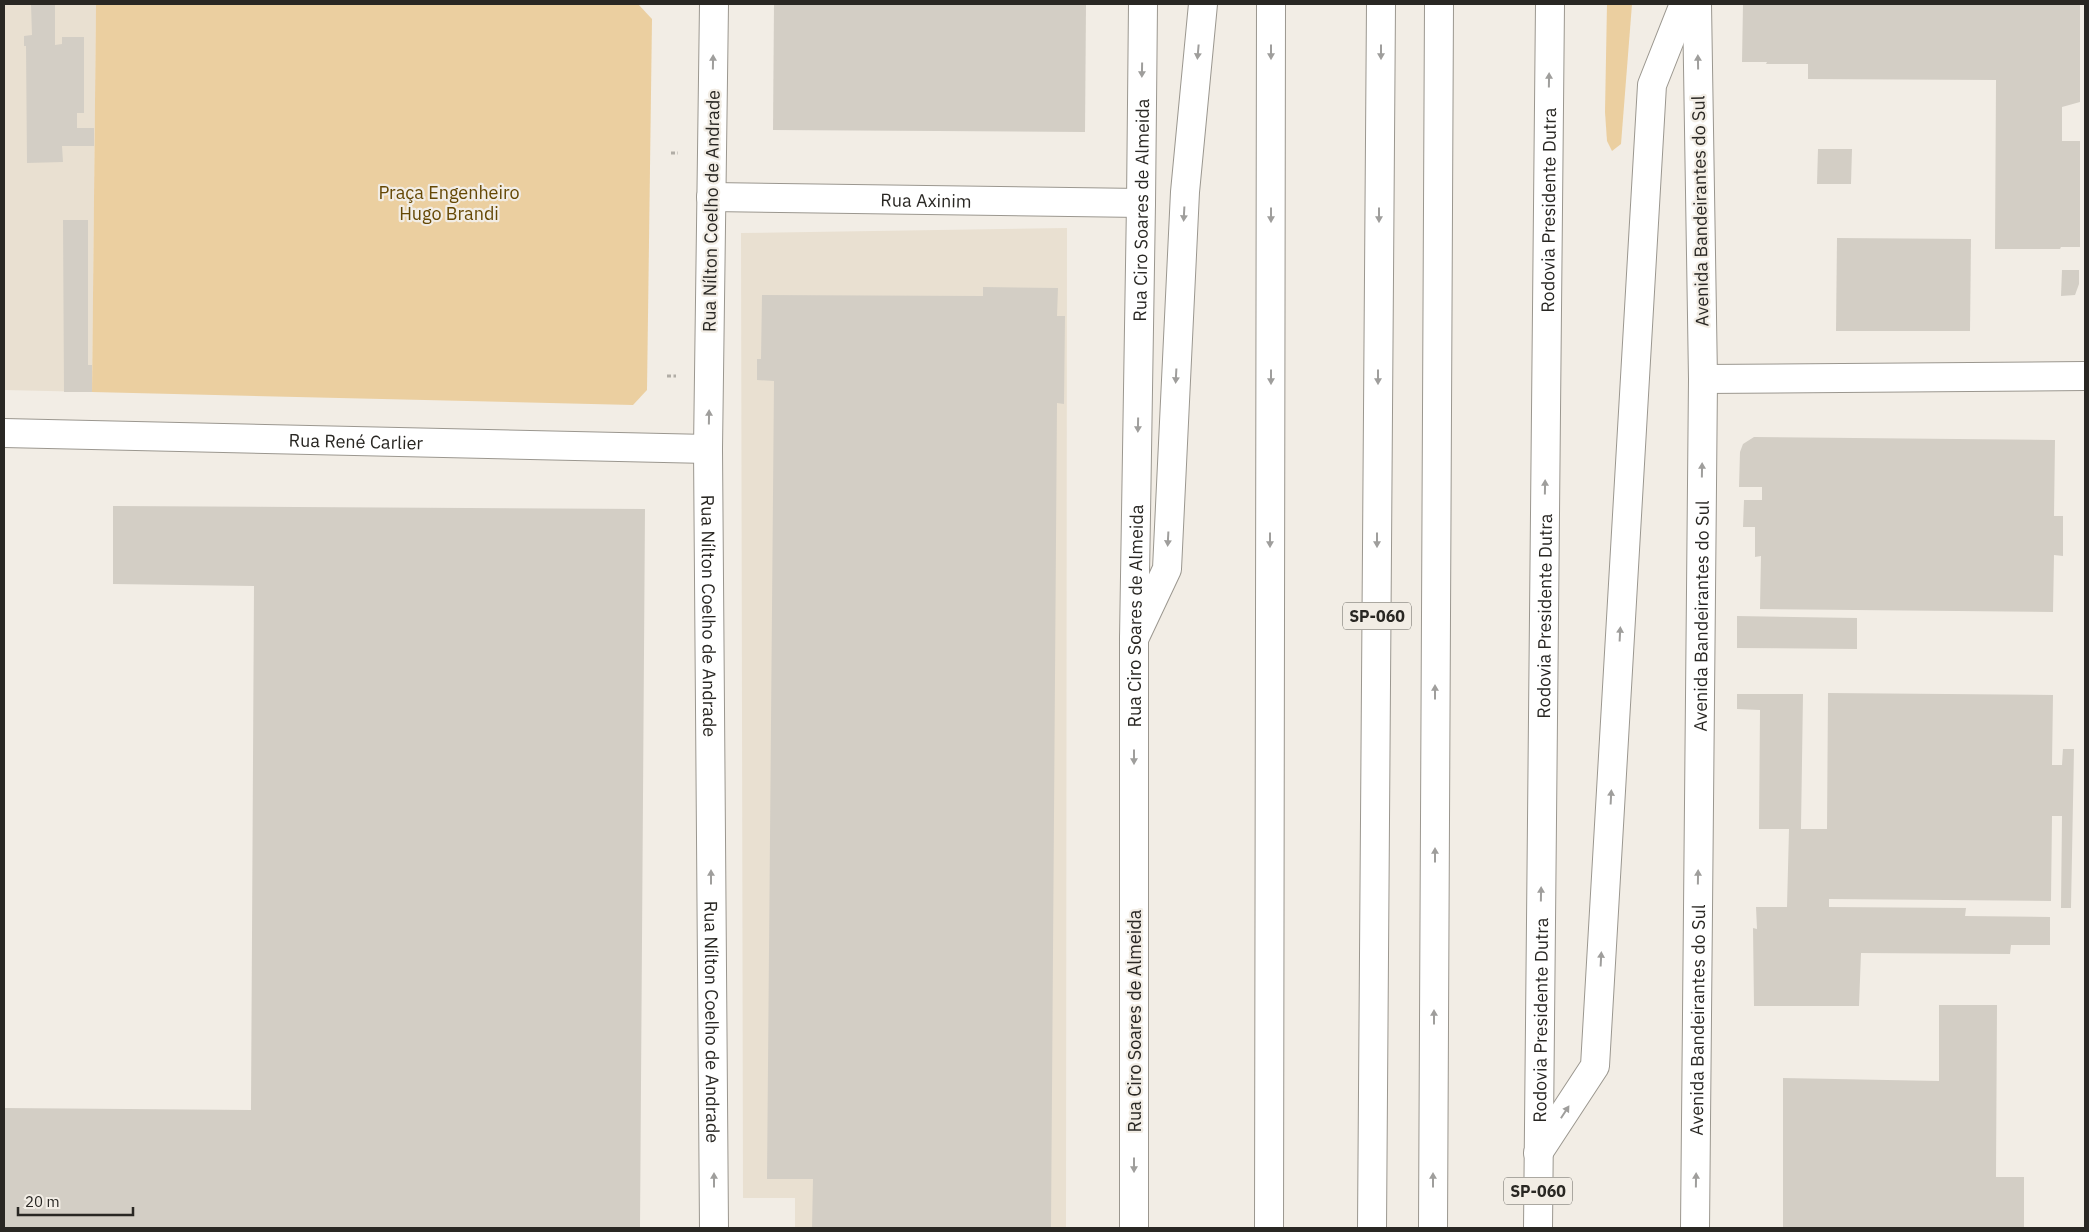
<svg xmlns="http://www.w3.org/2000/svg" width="2089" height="1232" font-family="'IBM Plex Sans',sans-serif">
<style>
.built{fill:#e9e0d1}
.green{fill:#ebcfa0}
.building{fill:#d3cec5}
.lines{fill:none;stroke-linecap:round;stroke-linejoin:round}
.street-casing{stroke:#9b978f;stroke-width:30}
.secondary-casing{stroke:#9b978f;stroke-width:30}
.highway-casing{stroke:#9b978f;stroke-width:30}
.path{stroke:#b1ada6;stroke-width:3;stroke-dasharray:4 2.5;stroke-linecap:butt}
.street{stroke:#fff;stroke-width:28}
.secondary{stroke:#fff;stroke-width:28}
.highway{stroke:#fff;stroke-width:28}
.oneway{fill:#9f9e9c}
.labels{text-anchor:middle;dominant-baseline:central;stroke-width:4.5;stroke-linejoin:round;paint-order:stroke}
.shield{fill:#f2ede5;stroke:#65625d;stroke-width:1}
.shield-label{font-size:16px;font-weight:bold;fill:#292723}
.park-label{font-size:18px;fill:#654805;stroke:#f2ede5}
.street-label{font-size:18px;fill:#292723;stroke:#f2ede5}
</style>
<rect width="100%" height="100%" fill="#f2ede5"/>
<!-- built -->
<g class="built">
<path d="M4,4H96L92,392L4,390Z"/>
<path d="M1067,228L1066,1228H795V1198H743L741,233Z"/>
</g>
<!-- green -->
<g class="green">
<path d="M96,4H638L652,19L647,390L633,405L92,392Z"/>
<path d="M1607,4H1632L1621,144L1612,151L1607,141L1605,112Z"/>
</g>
<!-- building -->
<g class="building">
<path d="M31,4H55V45L62,44V37H84V113H77V128H94V146H62L63,162L27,163L26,46H24V36L32,35Z"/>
<path d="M774,4H1086L1085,132L773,130Z"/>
<path d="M1743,4H2080V102L2062,107V141H2080V247H2061L2060,249H1995L1996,80L1808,79V64H1766L1767,62H1742Z"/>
<path d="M1818,149H1852L1851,184H1817Z"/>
<path d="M63,220H88V365H92V392H64Z"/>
<path d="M1837,238L1971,239L1970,331H1836Z"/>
<path d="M2062,270H2079V284L2075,295L2061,296Z"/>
<path d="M983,287L1058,288L1057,316H1065L1064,404L1057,403L1051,1228H812L813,1179H767L774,381L757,380V359H761L762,295L983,296Z"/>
<path d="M1754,437L2055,440L2054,516H2063V556L2054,555L2053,612L1760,609L1761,556L1755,557V527H1743L1744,500H1762V487H1739L1740,452L1743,444Z"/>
<path d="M113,506L645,509L640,1228H4V1108L251,1110L254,586L113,584Z"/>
<path d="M1737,616L1857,618V649L1737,648Z"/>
<path d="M1828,693L2053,695L2052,765H2062L2063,749H2074L2071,908H2061L2062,816H2052L2051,901L1829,899V907L1966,908L1965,916L2050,917V945H2011L2010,954L1861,953L1859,1006H1754L1753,928L1757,929L1756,907H1787L1789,829H1759L1760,710L1737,709V694H1803L1801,829H1827Z"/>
<path d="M1939,1005H1997L1996,1177H2024V1228H1783V1078L1939,1081Z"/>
</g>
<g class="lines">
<!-- street casing -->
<g class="street-casing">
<g id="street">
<path id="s1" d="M714,4L708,449L714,1228"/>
<path id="s2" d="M711,197L1141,203"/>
<path id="s3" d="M4,433L708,449"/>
</g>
</g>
<!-- secondary casing -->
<g class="secondary-casing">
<g id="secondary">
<path d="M1703,379L2085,376"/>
<path id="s4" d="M1134,1228V639L1141,203L1143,4"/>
<path id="s5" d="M1695,1228L1703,379L1697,4"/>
</g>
</g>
<!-- highway casing -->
<g class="highway-casing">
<g id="highway">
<path d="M1134,639L1167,569L1185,192L1203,4"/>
<path d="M1538,1153L1595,1066L1652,85L1684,4"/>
<path d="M1269,1228L1271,4"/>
<path d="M1372,1228L1381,4"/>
<path d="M1433,1228L1439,4"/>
<path id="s6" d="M1538,1228L1550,4"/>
</g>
</g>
<!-- path -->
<g class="path">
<path d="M671,153H678"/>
<path d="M667,376H676"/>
</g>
<!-- street -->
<use href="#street" class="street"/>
<!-- secondary -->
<use href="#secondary" class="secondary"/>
<!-- highway -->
<use href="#highway" class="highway"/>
</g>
<!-- one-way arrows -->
<defs><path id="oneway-solid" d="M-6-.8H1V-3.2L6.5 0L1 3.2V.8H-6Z" transform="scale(1.25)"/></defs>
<g class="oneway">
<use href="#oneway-solid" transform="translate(1198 52) rotate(95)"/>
<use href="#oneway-solid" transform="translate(1271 52) rotate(90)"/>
<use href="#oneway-solid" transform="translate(1381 52) rotate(90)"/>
<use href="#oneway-solid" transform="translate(713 62) rotate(-89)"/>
<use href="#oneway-solid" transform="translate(1698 62) rotate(-91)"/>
<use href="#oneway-solid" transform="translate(1142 70) rotate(91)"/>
<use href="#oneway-solid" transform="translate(1549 80) rotate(-89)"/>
<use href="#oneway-solid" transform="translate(1184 214) rotate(93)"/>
<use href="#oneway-solid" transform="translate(1271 215) rotate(90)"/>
<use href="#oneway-solid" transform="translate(1379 215) rotate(90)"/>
<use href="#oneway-solid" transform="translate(1176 376) rotate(93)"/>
<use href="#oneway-solid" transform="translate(1271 377) rotate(90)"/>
<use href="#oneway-solid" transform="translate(1378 377) rotate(90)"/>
<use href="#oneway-solid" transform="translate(709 417) rotate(-89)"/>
<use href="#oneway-solid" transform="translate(1138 425) rotate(91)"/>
<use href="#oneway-solid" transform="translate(1702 470) rotate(-89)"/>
<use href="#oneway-solid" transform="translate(1545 487) rotate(-89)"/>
<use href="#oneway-solid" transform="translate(1168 539) rotate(93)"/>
<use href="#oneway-solid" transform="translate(1270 540) rotate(90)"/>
<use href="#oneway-solid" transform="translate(1377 540) rotate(90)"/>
<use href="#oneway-solid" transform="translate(1620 634) rotate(-87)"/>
<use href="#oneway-solid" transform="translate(1435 692) rotate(-90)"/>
<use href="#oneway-solid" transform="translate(1134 757) rotate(90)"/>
<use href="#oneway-solid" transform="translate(1611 797) rotate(-87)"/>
<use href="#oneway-solid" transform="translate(1435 855) rotate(-90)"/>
<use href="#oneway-solid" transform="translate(711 877) rotate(-90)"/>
<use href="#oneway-solid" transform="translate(1698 877) rotate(-89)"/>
<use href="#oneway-solid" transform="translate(1541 894) rotate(-89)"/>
<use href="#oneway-solid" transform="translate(1601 959) rotate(-87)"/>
<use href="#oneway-solid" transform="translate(1434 1017) rotate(-90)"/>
<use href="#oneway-solid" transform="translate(1565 1112) rotate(-57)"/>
<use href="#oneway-solid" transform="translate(1134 1165) rotate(90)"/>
<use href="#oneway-solid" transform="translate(714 1180) rotate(-90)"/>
<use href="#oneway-solid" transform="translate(1433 1180) rotate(-90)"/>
<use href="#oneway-solid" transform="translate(1696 1180) rotate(-89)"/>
</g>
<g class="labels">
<!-- shield labels -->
<g class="shield">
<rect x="1343" y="602.5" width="68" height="27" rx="4"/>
<rect x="1504" y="1177.5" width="68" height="27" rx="4"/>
</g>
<g class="shield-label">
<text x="1377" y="616">SP-060</text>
<text x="1538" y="1191">SP-060</text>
</g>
<!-- park labels -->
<g class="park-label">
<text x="449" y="192">Praça Engenheiro<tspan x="449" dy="21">Hugo Brandi</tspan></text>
</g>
<!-- street labels -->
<g class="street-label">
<text stroke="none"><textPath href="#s2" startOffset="215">Rua Axinim</textPath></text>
<text transform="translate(711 211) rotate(-89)">Rua Nílton Coelho de Andrade</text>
<text stroke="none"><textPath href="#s4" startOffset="1018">Rua Ciro Soares de Almeida</textPath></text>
<text stroke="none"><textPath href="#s6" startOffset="1018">Rodovia Presidente Dutra</textPath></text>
<text transform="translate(1700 211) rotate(-91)">Avenida Bandeirantes do Sul</text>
<text stroke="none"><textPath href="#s3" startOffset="352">Rua René Carlier</textPath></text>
<text stroke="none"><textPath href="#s1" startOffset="612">Rua Nílton Coelho de Andrade</textPath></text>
<text stroke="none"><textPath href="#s4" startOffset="612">Rua Ciro Soares de Almeida</textPath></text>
<text stroke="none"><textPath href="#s6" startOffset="612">Rodovia Presidente Dutra</textPath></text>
<text stroke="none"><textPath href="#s5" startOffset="612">Avenida Bandeirantes do Sul</textPath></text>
<text stroke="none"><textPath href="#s1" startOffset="1018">Rua Nílton Coelho de Andrade</textPath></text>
<text transform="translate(1134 1021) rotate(-90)">Rua Ciro Soares de Almeida</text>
<text stroke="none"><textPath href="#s6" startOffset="208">Rodovia Presidente Dutra</textPath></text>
<text stroke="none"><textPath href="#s5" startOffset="208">Avenida Bandeirantes do Sul</textPath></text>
</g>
</g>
<!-- border -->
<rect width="2089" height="1232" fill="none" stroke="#292723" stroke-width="10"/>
<!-- scale -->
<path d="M18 1207v8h115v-8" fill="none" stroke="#292723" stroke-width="2.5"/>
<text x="25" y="1207" font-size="15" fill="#292723" stroke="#f2ede5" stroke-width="4" paint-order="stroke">20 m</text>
</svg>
